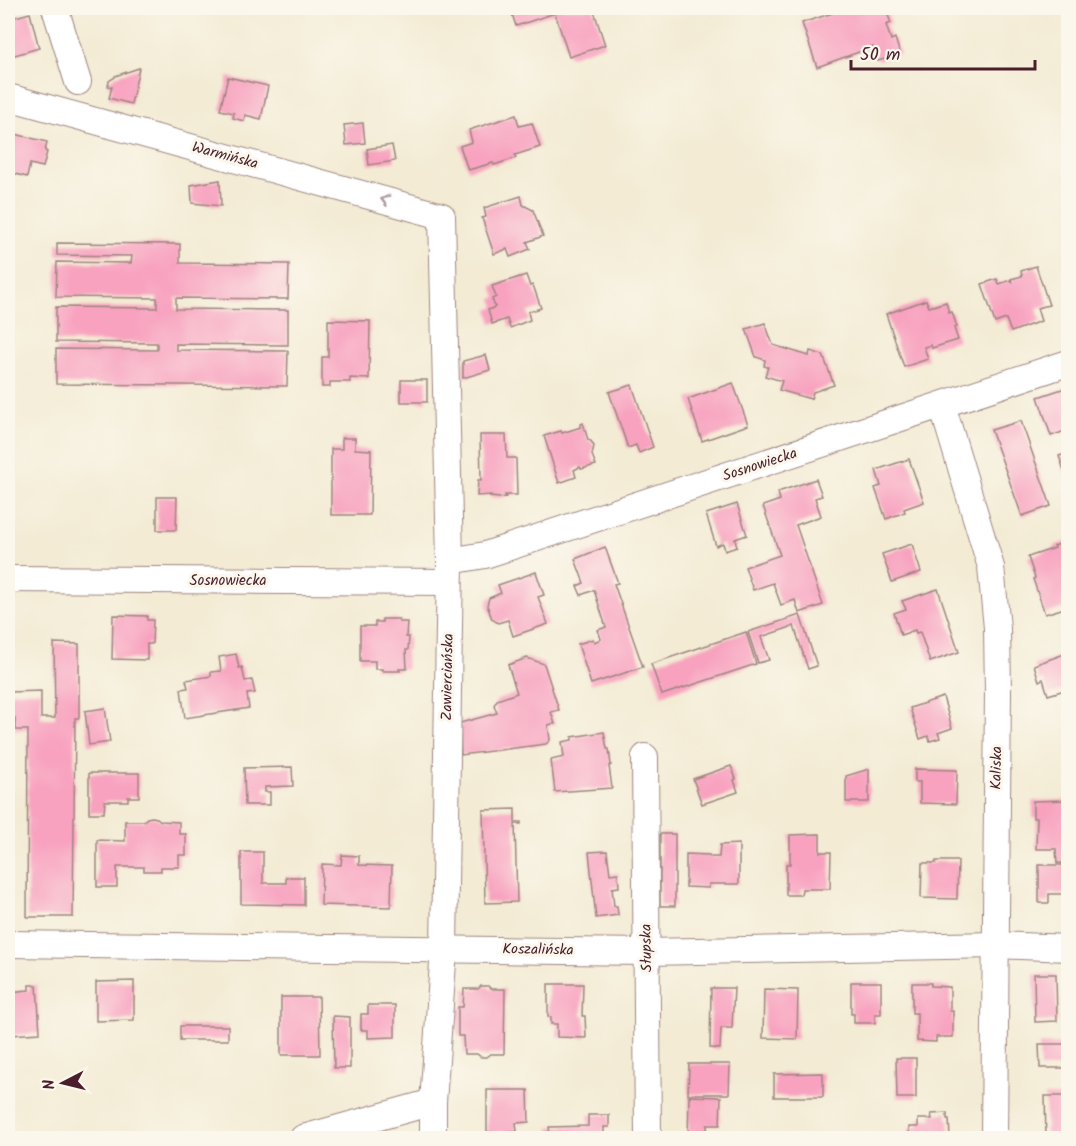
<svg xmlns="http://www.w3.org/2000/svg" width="1076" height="1146" font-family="Kalam,sans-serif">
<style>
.building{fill:#f8a2bf}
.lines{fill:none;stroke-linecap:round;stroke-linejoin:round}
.minor-casing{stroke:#9e8580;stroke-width:28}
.minor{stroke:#fff;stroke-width:26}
.oneway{stroke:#ae9aa0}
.labels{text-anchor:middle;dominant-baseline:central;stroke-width:6;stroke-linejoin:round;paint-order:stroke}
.street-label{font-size:15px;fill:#4a1f2b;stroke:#fbf7ec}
</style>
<rect width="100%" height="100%" fill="#fbf7ec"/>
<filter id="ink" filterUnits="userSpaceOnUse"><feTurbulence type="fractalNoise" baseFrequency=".0167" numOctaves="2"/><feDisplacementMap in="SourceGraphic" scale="12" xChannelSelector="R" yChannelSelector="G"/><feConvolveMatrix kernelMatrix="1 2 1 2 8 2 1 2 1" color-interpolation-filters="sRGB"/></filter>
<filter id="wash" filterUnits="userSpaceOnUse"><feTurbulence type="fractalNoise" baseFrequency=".008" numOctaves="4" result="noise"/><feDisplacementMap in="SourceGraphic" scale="24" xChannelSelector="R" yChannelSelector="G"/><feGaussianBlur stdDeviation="1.35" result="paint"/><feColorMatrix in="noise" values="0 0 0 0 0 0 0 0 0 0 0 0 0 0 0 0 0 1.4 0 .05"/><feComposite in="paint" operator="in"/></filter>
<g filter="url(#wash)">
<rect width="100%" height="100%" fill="#f3ebd4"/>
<g id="blocks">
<!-- building -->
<g class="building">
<path d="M510,8H593L605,45L569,57L555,13L516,26Z"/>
<path d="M848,8H891L886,10L891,23L886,25L891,40L895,38L900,54L878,61L873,47L817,67L802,23Z"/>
<path d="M30,13L39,48L8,57V19Z"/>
<path d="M139,68L131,104L109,98L112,87L108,86L109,81L115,77V76Z"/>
<path d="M228,77L268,86L261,119L245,115L244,121L233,118L234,113L220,110Z"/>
<path d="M516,115L519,126L532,123L540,147L515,155L516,158L494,165L493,163L468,170L460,146L472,142L469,130Z"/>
<path d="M363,123L365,143L346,145L344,125Z"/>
<path d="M15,134L47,142L45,151L47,152L43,167L30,164L27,177L8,172V163Z"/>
<path d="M392,145L395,161L369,165L367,149Z"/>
<path d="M220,180L221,206L192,203L191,185Z"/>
<path d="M521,196L523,205L533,210L543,236L527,242L530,249L510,257L507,249L494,254L482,218L486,217L484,208Z"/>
<path d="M57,243L180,244V263L289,264L288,299L176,298V309L288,310V345L176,344V350L288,351L287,386L56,384V349L157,350V343L56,342V307L157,308V298L56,297L57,262L131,263L132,256L57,255Z"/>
<path d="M1036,266L1049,305L1037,308L1041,321L1011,332L1006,319L995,323L982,284L997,279L999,284L1011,280L1013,283L1011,279L1022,276L1021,271Z"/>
<path d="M526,275L530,286L533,285L541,308L528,312L530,320L510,328L507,319L492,324L488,310L495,307L492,299L496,297L492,286Z"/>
<path d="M926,300L929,307L946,302L949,313L952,312L957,327L954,328L958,340L932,348L931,345L924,347L928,359L904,367L886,314Z"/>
<path d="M328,320L370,321L369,379L350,378V382H330V387H322V357H328Z"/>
<path d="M765,323L773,345L809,356L810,351L823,355L834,385L813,392L811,399L779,390L782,381L765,376L768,367L764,366L765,360L756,357L746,329Z"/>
<path d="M486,355L490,370L463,378V361Z"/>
<rect x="401" y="380" width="26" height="22"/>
<path d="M733,383L748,425L702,441L688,399Z"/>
<path d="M632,385L653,447L639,453L636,445L628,448L609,392Z"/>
<path d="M1068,387V430L1051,436L1038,397Z"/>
<path d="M1021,421L1051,506L1022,516L991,430Z"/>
<path d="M583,423L588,440L591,441L594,446L592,455L596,465L581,469L580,467L574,470L576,477L559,483L544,436L561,431L562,433L581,427V424Z"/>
<path d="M480,435H506L507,458H516L517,495H505L506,497L500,498L490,497L491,495L477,496L478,480H481Z"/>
<path d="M342,438H355V449L371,450L370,515H331V449H342Z"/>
<path d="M1068,453V475L1066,476L1059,456Z"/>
<path d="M909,459L924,502L904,509L905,512L886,519L875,488L881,486L876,470Z"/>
<path d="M816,479L822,496L815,498L821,516L796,525L823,605L799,613L795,600L781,605L773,583L753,590L745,567L780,555L763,506L780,500L778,492Z"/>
<path d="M157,497H177L176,530H157Z"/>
<path d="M737,504L747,535L735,539L737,547L725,551L723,543L716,546L706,514Z"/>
<path d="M1068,541V607L1045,614L1033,579L1035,578L1028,557L1055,548L1054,546Z"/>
<path d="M912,544L921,572L892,582L882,554Z"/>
<path d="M605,547L618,583L614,584L643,667L591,684L578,644L593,639L594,642L601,639L598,630L606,627L594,590L581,595L577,586L584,583L575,559Z"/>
<path d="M536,572L544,595L538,597L548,624L513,636L508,620L498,623L492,619L487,605L489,598L501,593L498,585Z"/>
<path d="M938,589L959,652L930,662L920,632L916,633L915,630L901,635L894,613L906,609L902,601Z"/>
<path d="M113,615L147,616V620H153L152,644H147V660L112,659Z"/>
<path d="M800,615L817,666L808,669L794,626L761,637L769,660L758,663L748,632Z"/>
<path d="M382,619H399V622H407L406,637H409L408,650H406L407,669H399L400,671H382V669H375V661H360V626H375V622H382Z"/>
<path d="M746,632L756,664L662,695L651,664Z"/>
<path d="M54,643L79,644V718H75L73,917H27L28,730H15V718H8V692L41,691V718H55Z"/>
<path d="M1067,653L1068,658V689L1048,695L1043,679L1039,681L1034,665Z"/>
<path d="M236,654L239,668L242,667L245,681L252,680L255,693L247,694L249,708L185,718L181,689L188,688L186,680L211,676V672L221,671L219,657Z"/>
<path d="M527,658L544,664L559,710L551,712L555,724L548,725L550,740L546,744L461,755L460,723L497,713L494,705L497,700L517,693L508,665Z"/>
<path d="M943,697L952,728L938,733L940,738L930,741L928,736L920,739L910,708Z"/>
<path d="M105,708L110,742L89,745L85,711Z"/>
<path d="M604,732L607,749H609L611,765L609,766L612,788L555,792L551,760L564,757L562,742L572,740V737Z"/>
<path d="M731,766L736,779L734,780L738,792L702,804L693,779Z"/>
<path d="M292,767L293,786L265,787V792H270V805H245L244,768Z"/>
<path d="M869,769V802H846V776Z"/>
<path d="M915,769L957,770L956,804L920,803V782H915Z"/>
<path d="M89,773H139V797H128V801H105L104,813H89Z"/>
<path d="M1068,800V863H1057L1056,849H1036L1037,818H1033V801Z"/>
<path d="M515,809V822H521V824H515L517,902L485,903L483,810Z"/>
<path d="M152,817L157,818L161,821L179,822V834H186V855H179V867H161V871H144V867H117V887H97V840L125,841V821H144L147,818Z"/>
<rect x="660" y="834" width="15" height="72"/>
<path d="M820,834V852H831L830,889H802L801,895H786V864H790V835Z"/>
<path d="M739,844V884H709V888L686,887V854L709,855L710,857H719L720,845Z"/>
<path d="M607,851L610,874L618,873L619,887L612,888L614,906H617L618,915L596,918L589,852Z"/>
<path d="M241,852H263V883H286V877H304V905L241,904Z"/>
<path d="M342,855L359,856V865L392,866L391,907L321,905L322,864L341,865Z"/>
<path d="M936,861H958L957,899L921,898L922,863H936Z"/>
<path d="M1039,865H1068V894H1049V903H1039Z"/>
<path d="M1034,974H1056L1057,1021L1035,1022Z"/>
<path d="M134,981V1020L96,1021V982Z"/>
<path d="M851,982H881V1014H875V1023H854V1014H851Z"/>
<path d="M912,983H931V986L950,987V1011H953V1037H936V1042L917,1041V1013H912Z"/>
<path d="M548,984H583L582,1016H585L586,1038L557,1037V1024H551V1017H548Z"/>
<path d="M29,985H37L40,1033L10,1035L8,1016V992L29,990Z"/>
<path d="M481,986H488L491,989H505L504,1054H491L487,1057H481L477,1054H464L463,1036H458V1007H463L464,989H478Z"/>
<path d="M711,988H734L732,1028H721L720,1049L710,1048Z"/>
<path d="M764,989L798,990L797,1039L763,1038Z"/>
<path d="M281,997H319L320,1055H281Z"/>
<path d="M368,1005H395V1037L368,1038V1030H361V1014H368Z"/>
<path d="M333,1016L350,1017V1068H334Z"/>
<rect x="180" y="1026" width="48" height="14"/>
<path d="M1039,1044H1068V1068H1040Z"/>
<path d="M896,1058H916V1098H897Z"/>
<path d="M689,1064H730L729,1094H688Z"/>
<path d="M823,1073V1097H774V1074Z"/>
<path d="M487,1090H528L529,1122L516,1123L517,1132H487Z"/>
<path d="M689,1096L721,1097L720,1125H707V1138H688Z"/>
<path d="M1045,1096H1064L1065,1138H1046Z"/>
<path d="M947,1113V1119H949L950,1138H909V1127H918V1119H932L931,1114Z"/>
<path d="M588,1115H609V1127H604V1138H550L549,1127L588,1126Z"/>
</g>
</g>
</g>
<g filter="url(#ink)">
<use href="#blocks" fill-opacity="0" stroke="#9e8580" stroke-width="1.5"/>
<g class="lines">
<!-- minor casing -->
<g class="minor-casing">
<g id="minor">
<path d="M55,8L78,82"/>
<path d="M8,97L442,216L450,561L444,949L433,1102V1138"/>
<path d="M942,405L991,567L997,628L998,692L994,1138"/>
<path d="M450,561L485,555L1068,363"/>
<path d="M8,579L449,582"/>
<path d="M645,757L648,1138"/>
<path d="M8,944L647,952L995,945L1068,948"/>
<path d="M303,1138L433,1102"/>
</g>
</g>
<!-- minor -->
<use href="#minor" class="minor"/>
</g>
<!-- one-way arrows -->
<defs><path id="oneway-chevron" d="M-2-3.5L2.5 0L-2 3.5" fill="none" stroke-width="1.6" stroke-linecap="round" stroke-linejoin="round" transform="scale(1.5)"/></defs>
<use class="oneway" href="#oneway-chevron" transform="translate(385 200) rotate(-165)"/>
</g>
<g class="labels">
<!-- street labels -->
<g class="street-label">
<text transform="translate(225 156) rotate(15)">Warmińska</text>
<text transform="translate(760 465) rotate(-18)">Sosnowiecka</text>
<text x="228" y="581">Sosnowiecka</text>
<text transform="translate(448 677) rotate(-89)">Zawierciańska</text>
<text transform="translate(997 768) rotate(-89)">Kaliska</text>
<text transform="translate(647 948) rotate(-91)">Słupska</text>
<text transform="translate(538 950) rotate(1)">Koszalińska</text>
</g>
</g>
<!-- margin -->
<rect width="1076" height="1146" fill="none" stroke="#fbf7ec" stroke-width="30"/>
<!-- north arrow -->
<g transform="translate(63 1083) rotate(263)" stroke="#fbf7ec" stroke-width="4.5" paint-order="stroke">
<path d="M0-4.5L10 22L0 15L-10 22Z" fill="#4a1f2b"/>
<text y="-9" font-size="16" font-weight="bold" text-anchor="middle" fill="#4a1f2b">N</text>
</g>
<!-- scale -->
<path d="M851 60v9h184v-9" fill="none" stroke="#4a1f2b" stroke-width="3"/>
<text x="860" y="60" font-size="18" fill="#4a1f2b" stroke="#fbf7ec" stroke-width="4.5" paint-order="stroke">50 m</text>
</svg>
